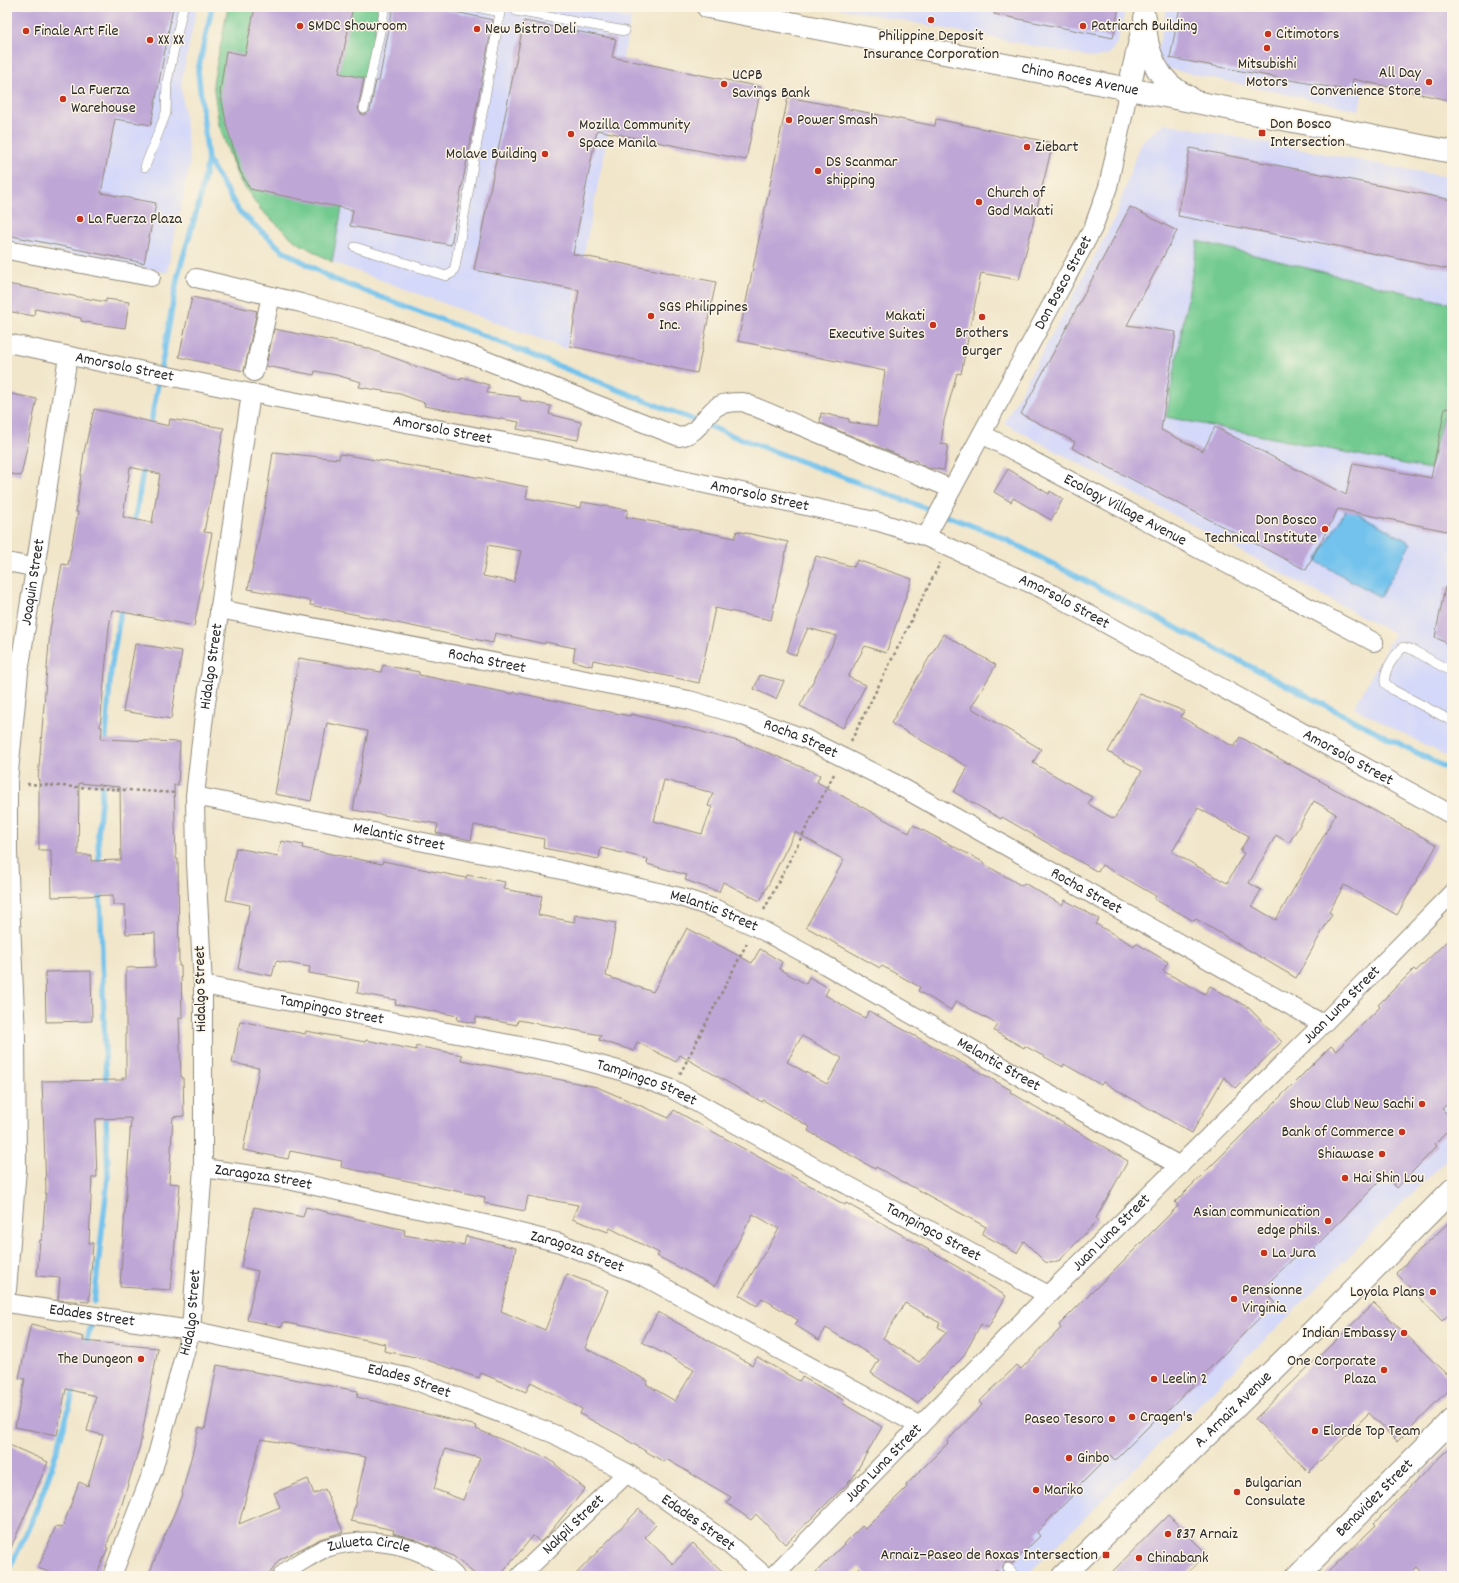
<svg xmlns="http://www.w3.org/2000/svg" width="1459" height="1583" font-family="Dekko,sans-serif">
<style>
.built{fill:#d4d8f9}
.green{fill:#72ca90;stroke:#4e7a5e}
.water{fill:#72c2ed;stroke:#4e768c}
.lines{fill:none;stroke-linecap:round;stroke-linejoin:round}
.stream{stroke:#72c2ed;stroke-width:5.5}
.building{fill:#bea6d6;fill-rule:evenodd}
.lane-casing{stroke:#8e887a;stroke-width:10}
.street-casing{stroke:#8e887a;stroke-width:20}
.secondary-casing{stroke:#8e887a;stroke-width:24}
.path{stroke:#8e887a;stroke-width:2.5;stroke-dasharray:3 3;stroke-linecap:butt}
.lane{stroke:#fff;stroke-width:9}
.street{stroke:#fff;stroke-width:18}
.secondary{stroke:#fff;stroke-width:22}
.poi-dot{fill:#c8321e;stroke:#fcf5e5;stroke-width:1.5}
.labels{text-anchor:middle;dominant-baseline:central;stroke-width:3;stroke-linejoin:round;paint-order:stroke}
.poi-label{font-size:16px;fill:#2b2b2b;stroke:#fcf5e5;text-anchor:start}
.street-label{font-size:16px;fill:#2b2b2b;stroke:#fcf5e5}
</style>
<rect width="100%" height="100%" fill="#fcf5e5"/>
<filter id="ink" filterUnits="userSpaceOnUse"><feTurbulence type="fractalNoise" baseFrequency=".025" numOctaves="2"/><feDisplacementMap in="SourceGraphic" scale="8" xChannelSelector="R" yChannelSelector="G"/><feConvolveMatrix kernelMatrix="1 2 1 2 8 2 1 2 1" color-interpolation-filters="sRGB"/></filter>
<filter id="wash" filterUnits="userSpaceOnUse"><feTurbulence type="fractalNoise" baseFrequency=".012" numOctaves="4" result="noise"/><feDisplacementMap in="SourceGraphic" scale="16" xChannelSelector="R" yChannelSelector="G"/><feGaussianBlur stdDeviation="0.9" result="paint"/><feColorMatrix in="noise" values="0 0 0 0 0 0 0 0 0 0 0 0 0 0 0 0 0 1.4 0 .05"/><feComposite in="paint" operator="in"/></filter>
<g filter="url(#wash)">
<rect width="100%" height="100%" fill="#f1e6ca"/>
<!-- built -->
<g class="built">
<path d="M7,7H197L181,83L190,165L167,273L7,241Z"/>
<path d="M379,7H573L631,18L576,294L567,349L332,262Z"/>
<path d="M834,7H1126L1117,43L1109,54L1095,58Z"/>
<path d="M1167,7H1379L1359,110L1166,68L1157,54Z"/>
<path d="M1164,123L1452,178V759L1354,708L1394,634L1004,423L1115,218L1140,143Z"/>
<path d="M1452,1022V1154L1026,1576H895Z"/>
</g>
<!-- green -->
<g class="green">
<path d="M228,7H379L332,262L295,241L261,210L238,178L219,125L213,83Z"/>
<path d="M1198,241L1452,304V378L1430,469L1166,417Z"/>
</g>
<!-- water -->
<path class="water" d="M1347,507L1411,543L1380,597L1316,561Z"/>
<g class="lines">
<!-- stream -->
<g class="stream">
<path d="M208,160L239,211L282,250L333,279L474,332L736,437L997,535L1452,771"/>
<path d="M150,428L178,275L198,206L208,160L198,71L212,7"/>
<path d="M134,527L144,464"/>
<path d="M105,747L111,669L122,604"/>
<path d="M99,866L98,834L103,779"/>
<path d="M100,889L106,1086"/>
<path d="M94,1302L108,1177L106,1113"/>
<path d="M85,1348L91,1325"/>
<path d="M7,1572C39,1514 59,1449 75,1385"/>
</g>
</g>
<g id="blocks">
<!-- building -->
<g class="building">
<path d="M7,7H173L151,125L115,119L101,193L156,203L144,263L7,235Z"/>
<path d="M255,7H353L339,73L364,78L358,108L360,113L363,115L370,111L376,81H379L393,7H431L493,20L451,245L350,226L353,210L250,189L240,171L227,127L220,92L226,51L245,55Z"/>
<path d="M994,7H1119L1113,38L994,14Z"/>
<path d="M1180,7H1452V101L1353,79L1351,91L1170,58Z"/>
<path d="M524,21L616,39L612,57L761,87L746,160L597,130L573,254L716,282L697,373L570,346L579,290L474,270Z"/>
<path d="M788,97L935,126L936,119L1053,143L1019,280L981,273L961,374L957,373L944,421L941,444L948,445L944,470L928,468L917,463V461L908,459L820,423L821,413L849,419V422L877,426L885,371L738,341Z"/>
<path d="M1190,148L1452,200V270L1337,246L1178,216Z"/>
<path d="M1130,207L1177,231L1127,325L1176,332L1161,430L1203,451L1215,427L1346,495L1353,463L1431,478L1445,408L1452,409V532L1338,509L1306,570L1072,448L1075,442L1021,414Z"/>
<path d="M7,284L106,302V299L129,302L125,328L97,324L81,321V318L35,309L34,316L7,311Z"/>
<path d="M192,297L257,311L244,371L179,357Z"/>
<path d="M274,329L367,348L408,363V364L461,380L462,377L489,385L487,393L520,397V400L551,406L549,414L581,422L578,440L517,429L519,422L424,406L425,403L400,394L359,387L361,382L336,375L315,371L314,375L266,366Z"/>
<path d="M7,393L37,399L21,476L7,473Z"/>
<path d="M94,409L169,426L170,419L224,428L204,532L212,533L194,626L112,610L109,627L100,727H102L101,739L180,742L178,785H174L176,859H178L179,966H181L182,1018H179L181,1077H183L184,1116L173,1117L169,1183L180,1184L171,1290L120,1287L131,1118L96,1119V1122H95L97,1177H92L89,1243H93L89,1302L58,1300L60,1278L37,1276L40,1240H42L46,1188L42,1081L122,1080V1078H126V968L156,967L155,933L126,934L125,905H113V895L52,897L51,850H39V780H38L50,630L62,564L68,565L78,512H76L84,452ZM130,467L160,474L152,523L123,517ZM79,783L120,787L121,860L91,861V855H78Z"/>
<path d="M273,452L339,459L340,454L465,475L528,487L526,498L581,508L582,502L628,510L626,517L678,526V527L735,538L737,531L788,542L771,620L715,608L699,683L593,660L592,666L573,661L575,648L545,642V644L495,633L493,643L310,605L311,601L248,589L264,512ZM488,545L521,551L514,582L483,576Z"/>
<path d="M1008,469L1049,494L1050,491L1063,499L1051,520L1013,498L1011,502L994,492Z"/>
<path d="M816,556L854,567L857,560L912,579L886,653L865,646L848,677L866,685L843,728L800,706L837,636L808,628L796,655L787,652Z"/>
<path d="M1445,587H1452V646L1435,637Z"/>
<path d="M943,634L996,665L971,708L1041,749L1033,763L1092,797L1088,804L1114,819L1142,771L1108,752L1140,694L1184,711L1181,717L1234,747L1240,737L1437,845L1397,915L1344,885L1329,912L1332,914L1296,978L1196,919L1194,921L1154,899L1156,896L1102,865L1098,872L1002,817L1001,819L954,792L968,767L891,723ZM1314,801L1336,814L1276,920L1252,906L1261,890L1249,883L1276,835L1289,843ZM1198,808L1249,836L1240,851L1244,853L1227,883L1172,852Z"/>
<path d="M135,644L182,651L171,719L123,711Z"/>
<path d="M299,658L381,672L383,665L419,672V675L513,694V692L630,716L631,714L738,741L774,755L820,775L817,782L909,833L913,825L985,863L984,864L1022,886L1024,883L1062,905L1065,900L1099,919L1096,924L1134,946L1136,943L1168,962L1163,971L1205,994L1210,986L1249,1008L1282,1042L1235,1088L1224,1077L1192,1133L1103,1082L1101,1085L1064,1064L1063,1067L1025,1046L1024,1048L994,1031L998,1025L956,1001L951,1010L918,991L920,987L882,966L880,968L806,927L844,860L795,832L760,901L723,882L719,892L685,880L687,875L647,864L648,859L601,848L599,859L543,848L544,839L474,825L471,840L436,833L438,824L353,810L368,731L327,723L311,801L275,794ZM664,780L713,793L708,806L712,807L702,834L654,821Z"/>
<path d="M760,675L784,681L776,699L754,689Z"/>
<path d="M281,841L303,845L302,848L382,864L383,861L466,878L467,875L505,882L503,889L542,896L538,915L574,922L575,915L616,923L606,976L653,992L687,928L752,963L760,949L782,962L779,969L806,984L809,977L829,988L825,995L865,1018L869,1011L906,1031L1011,1090L1010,1092L1128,1161L1096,1218L1098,1220L1060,1260L1051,1263L1045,1262L1024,1241L1017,1253L982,1234L986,1227L876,1167L875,1169L808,1131L810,1127L763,1100L762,1102L680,1055L676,1062L637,1042L634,1051L599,1040L601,1035L518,1020L517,1025L476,1017L475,1023L457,1020L458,1016L395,1004L396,1000L357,993L359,982L309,973L310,967L276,961L272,976L238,969L250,905L226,900L236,848L278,856ZM802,1036L842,1058L827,1084L787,1062Z"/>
<path d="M1452,936V1099L1442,1109L1452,1119V1127L1435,1144L1437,1146L1397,1188L1385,1176L1308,1254L1303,1249L1262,1289L1275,1302L1158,1421L1156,1419L1115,1460L1110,1455L1071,1494L1072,1496L1037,1532L1040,1536L1012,1564L1007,1562L1004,1564L1002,1569L1004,1572L1002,1575L996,1569L989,1576H868L859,1567L849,1576H812L862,1526L865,1529L907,1487L906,1485L948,1443L947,1441L982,1405L979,1402L1017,1365L1021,1369L1061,1328L1059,1325L1178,1206L1175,1202L1331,1046L1336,1051L1380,1007L1378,1005L1414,969L1416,971Z"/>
<path d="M91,971L92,1021L46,1022L45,972Z"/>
<path d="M240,1021L305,1034L306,1031L365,1042L366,1040L416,1050V1046L462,1055L461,1060L597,1087L669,1118L674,1110L845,1205L846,1203L929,1250L1006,1296L988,1328L981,1324L963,1357L917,1403L871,1373L879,1360L826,1328L819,1340L795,1325L798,1320L762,1298L757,1306L739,1295L779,1229L753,1214L715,1286L657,1256L659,1253L610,1228L608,1232L572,1219L578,1205L528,1196L525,1211L484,1203L485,1197L341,1167L342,1161L290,1151L288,1159L243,1150L259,1068L232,1063ZM905,1303L940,1323L938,1327L947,1332L919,1362L883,1338Z"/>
<path d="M254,1207L303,1217L306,1207L405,1230L404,1235L464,1245L466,1236L516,1248L501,1311L545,1330L567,1274L608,1290L585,1348L648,1381L646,1384L675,1401L694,1370L642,1342L658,1312L752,1365L757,1357L799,1381L802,1377L843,1400L842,1403L882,1427L852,1479L785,1544L756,1514L751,1520L727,1503L731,1497L666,1459L664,1462L625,1439V1438L580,1414L582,1409L531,1382L526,1392L481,1373L479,1378L421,1358L384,1351L385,1344L283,1322L282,1327L247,1320L258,1271L241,1267Z"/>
<path d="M1452,1219V1311L1442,1321L1396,1273Z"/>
<path d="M1374,1303L1452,1380V1386L1397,1442L1369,1413L1309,1472L1255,1419Z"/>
<path d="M31,1324L84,1337L83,1341L158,1348L140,1445L122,1504L106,1547L108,1548L96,1576H58L38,1568L56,1526L61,1528L63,1526L79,1482L88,1486L103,1435L87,1431L96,1396L66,1389L57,1435L15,1427L25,1379L19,1378Z"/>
<path d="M217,1365L358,1391L357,1397L477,1426L476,1429L549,1459L585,1489L546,1537L540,1542L533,1536L500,1576H477L453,1556L431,1546L414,1539L393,1533L394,1530L351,1521L366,1457L261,1439L239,1524L280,1507L274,1493L308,1479L314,1494L325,1489L343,1532L320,1539L279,1560L268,1576H148L181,1497L199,1427L205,1429ZM445,1449L480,1458L463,1500L434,1489Z"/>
<path d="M7,1444L48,1462L7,1557Z"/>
<path d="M1452,1445V1576H1425L1417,1567L1408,1576H1324L1376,1525L1374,1523Z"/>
<path d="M639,1509L656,1525L645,1537L673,1564L693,1543L727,1576H574Z"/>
<path d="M1168,1515L1207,1554L1184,1576H1108Z"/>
</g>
</g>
</g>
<g filter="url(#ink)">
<use href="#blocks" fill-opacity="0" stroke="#8e887a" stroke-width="1"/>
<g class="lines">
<!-- lane casing -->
<g class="lane-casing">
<g id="lane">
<path d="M477,7L500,12"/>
<path d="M516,11L625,31"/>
<path d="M364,109L385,7"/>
<path d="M145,167L166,113L167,82L183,7"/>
<path d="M355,247L446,276L452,273L455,267L501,7"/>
<path d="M1452,672L1411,649L1403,647C1394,656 1383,671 1385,683L1393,690L1452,721"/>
<path d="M1008,1568L1016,1576"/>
</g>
</g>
<!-- street casing -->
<g class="street-casing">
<g id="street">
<path d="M7,250L151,277"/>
<path d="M196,278L301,303L385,327L475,356L679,437C699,435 703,415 718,406C726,402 734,402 743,402L952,489"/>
<path id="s1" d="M7,343L251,393L582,457L879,522L926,537L1043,589L1452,815"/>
<path d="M254,372L271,296"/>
<path id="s2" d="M982,434L1374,642"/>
<path id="s3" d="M926,537L1093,228L1108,187L1129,88"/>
<path d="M7,562L37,568"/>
<path id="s4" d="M219,609L689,700L740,715L806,739L894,783L1323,1024"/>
<path id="s5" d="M195,796L548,867L680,897L716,909L756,927L808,955L1038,1087L1180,1166"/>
<path id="s6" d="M203,985L556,1053L618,1070L672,1089L1048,1295"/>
<path id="s7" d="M203,1168L288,1180L485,1224L560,1243L645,1277L920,1426"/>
<path id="s8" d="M7,1290L17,1169L16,1036L8,853V782L19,672L68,356"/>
<path id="s9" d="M7,1303L191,1330L406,1377L554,1434L627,1473L725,1541L765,1576"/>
<path id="s10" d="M112,1576L153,1470L191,1330L203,1168V985L196,864L195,796L203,724L251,393"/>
<path id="s11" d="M282,1576C289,1568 297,1564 307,1558C313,1555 320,1550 326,1548C370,1534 422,1543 455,1576"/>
<path id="s12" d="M520,1576L627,1473"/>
<path id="s13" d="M773,1576L1048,1295L1323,1024L1452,893"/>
</g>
</g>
<!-- secondary casing -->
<g class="secondary-casing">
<g id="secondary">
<path id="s14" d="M708,7L1452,152"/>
<path d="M1145,18C1145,51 1157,83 1189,97"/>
<path d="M1129,88L1142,32"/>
<path id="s15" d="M1063,1576L1295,1349L1452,1190"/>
<path id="s16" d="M1297,1576L1452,1420"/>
</g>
</g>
<!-- path -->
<g class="path">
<path d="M851,741L940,563"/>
<path d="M27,784L177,793"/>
<path d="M764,910L835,772"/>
<path d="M680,1074L747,943"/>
</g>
<!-- lane -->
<use href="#lane" class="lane"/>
<!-- street -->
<use href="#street" class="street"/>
<!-- secondary -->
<use href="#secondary" class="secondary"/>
</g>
</g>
<!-- markers -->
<g class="poi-dot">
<circle cx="931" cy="20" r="4"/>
<circle cx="300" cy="26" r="4"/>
<circle cx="1083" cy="26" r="4"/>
<circle cx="477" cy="29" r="4"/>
<circle cx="26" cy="31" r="4"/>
<circle cx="1268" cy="34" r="4"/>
<circle cx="150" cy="40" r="4"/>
<circle cx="1267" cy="48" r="4"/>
<circle cx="1429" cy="82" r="4"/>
<circle cx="724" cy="84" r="4"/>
<circle cx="63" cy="99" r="4"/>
<circle cx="789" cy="120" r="4"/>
<rect x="1258" y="129" width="8" height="8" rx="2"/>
<circle cx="571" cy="134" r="4"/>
<circle cx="1027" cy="147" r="4"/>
<circle cx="545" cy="154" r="4"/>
<circle cx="818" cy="171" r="4"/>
<circle cx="979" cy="202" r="4"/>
<circle cx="80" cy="219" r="4"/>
<circle cx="651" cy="316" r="4"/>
<circle cx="982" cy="317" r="4"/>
<circle cx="933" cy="325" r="4"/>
<circle cx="1325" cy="529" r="4"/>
<circle cx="1422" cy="1104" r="4"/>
<circle cx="1402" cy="1132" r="4"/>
<circle cx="1382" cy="1154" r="4"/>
<circle cx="1345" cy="1178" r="4"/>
<circle cx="1328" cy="1221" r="4"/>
<circle cx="1264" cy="1253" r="4"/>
<circle cx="1433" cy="1292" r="4"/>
<circle cx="1234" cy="1299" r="4"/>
<circle cx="1404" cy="1333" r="4"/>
<circle cx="141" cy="1359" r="4"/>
<circle cx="1384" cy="1370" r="4"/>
<circle cx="1154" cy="1379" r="4"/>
<circle cx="1132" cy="1417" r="4"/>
<circle cx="1112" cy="1419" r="4"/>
<circle cx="1315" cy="1431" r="4"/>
<circle cx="1069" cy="1458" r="4"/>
<circle cx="1036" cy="1490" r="4"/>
<circle cx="1237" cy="1492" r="4"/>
<circle cx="1168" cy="1534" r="4"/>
<rect x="1102" y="1551" width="8" height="8" rx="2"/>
<circle cx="1139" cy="1558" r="4"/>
</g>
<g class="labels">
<!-- poi labels -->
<g class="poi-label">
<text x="308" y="26">SMDC Showroom</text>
<text x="1091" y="26">Patriarch Building</text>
<text x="485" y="29">New Bistro Deli</text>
<text x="34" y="31">Finale Art File</text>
<text x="1276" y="34">Citimotors</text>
<text x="931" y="36" text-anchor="middle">Philippine Deposit<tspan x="931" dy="18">Insurance Corporation</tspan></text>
<text x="158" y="40">XX XX</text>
<text x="1267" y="64" text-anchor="middle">Mitsubishi<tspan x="1267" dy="18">Motors</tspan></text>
<text x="1421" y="73" text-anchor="end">All Day<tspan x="1421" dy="18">Convenience Store</tspan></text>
<text x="732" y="75">UCPB<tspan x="732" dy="18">Savings Bank</tspan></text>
<text x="71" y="90">La Fuerza<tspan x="71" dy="18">Warehouse</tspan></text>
<text x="797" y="120">Power Smash</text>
<text x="1270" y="124">Don Bosco<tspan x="1270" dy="18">Intersection</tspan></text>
<text x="579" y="125">Mozilla Community<tspan x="579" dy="18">Space Manila</tspan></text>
<text x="1035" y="147">Ziebart</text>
<text x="537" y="154" text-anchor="end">Molave Building</text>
<text x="826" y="162">DS Scanmar<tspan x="826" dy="18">shipping</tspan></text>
<text x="987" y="193">Church of<tspan x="987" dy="18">God Makati</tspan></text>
<text x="88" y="219">La Fuerza Plaza</text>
<text x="659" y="307">SGS Philippines<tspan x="659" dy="18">Inc.</tspan></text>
<text x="925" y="316" text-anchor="end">Makati<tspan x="925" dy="18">Executive Suites</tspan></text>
<text x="982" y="333" text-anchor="middle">Brothers<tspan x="982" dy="18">Burger</tspan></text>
<text x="1317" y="520" text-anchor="end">Don Bosco<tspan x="1317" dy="18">Technical Institute</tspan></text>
<text x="1414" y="1104" text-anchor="end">Show Club New Sachi</text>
<text x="1394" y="1132" text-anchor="end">Bank of Commerce</text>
<text x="1374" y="1154" text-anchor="end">Shiawase</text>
<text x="1353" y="1178">Hai Shin Lou</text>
<text x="1320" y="1212" text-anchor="end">Asian communication<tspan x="1320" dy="18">edge phils.</tspan></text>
<text x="1272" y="1253">La Jura</text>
<text x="1242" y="1290">Pensionne<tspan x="1242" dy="18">Virginia</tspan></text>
<text x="1425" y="1292" text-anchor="end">Loyola Plans</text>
<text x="1396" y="1333" text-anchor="end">Indian Embassy</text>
<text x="133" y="1359" text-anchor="end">The Dungeon</text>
<text x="1376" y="1361" text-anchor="end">One Corporate<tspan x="1376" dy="18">Plaza</tspan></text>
<text x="1162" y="1379">Leelin 2</text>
<text x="1140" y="1417">Cragen's</text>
<text x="1104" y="1419" text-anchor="end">Paseo Tesoro</text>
<text x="1323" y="1431">Elorde Top Team</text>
<text x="1077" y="1458">Ginbo</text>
<text x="1245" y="1483">Bulgarian<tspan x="1245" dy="18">Consulate</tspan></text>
<text x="1044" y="1490">Mariko</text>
<text x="1176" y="1534">837 Arnaiz</text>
<text x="1098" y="1555" text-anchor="end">Arnaiz–Paseo de Roxas Intersection</text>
<text x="1147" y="1558">Chinabank</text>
</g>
<!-- street labels -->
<g class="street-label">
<text stroke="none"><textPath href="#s14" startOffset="379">Chino Roces Avenue</textPath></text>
<text stroke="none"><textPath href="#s3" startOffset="289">Don Bosco Street</textPath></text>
<text stroke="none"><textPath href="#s1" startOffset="120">Amorsolo Street</textPath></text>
<text stroke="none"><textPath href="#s1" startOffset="444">Amorsolo Street</textPath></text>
<text stroke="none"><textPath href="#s1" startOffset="768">Amorsolo Street</textPath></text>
<text stroke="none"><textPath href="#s2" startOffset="162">Ecology Village Avenue</textPath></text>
<text stroke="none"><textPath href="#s8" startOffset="710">Joaquin Street</textPath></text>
<text stroke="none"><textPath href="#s1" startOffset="1092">Amorsolo Street</textPath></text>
<text stroke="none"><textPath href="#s4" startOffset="273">Rocha Street</textPath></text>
<text stroke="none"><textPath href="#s10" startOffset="924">Hidalgo Street</textPath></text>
<text stroke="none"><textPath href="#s4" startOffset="597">Rocha Street</textPath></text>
<text stroke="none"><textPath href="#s1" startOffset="1416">Amorsolo Street</textPath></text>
<text stroke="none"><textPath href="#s5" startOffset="208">Melantic Street</textPath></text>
<text stroke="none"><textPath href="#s4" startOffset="921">Rocha Street</textPath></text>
<text stroke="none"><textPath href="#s5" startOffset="532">Melantic Street</textPath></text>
<text transform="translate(201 989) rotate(-91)">Hidalgo Street</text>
<text stroke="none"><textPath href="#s13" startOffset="806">Juan Luna Street</textPath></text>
<text stroke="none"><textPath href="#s6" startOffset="131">Tampingco Street</textPath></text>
<text stroke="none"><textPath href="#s5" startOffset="856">Melantic Street</textPath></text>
<text stroke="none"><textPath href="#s6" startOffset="455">Tampingco Street</textPath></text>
<text stroke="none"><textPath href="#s7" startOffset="61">Zaragoza Street</textPath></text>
<text stroke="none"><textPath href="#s6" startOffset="779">Tampingco Street</textPath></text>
<text stroke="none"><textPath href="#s13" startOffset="482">Juan Luna Street</textPath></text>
<text stroke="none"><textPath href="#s7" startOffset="384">Zaragoza Street</textPath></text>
<text stroke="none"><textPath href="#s10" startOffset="276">Hidalgo Street</textPath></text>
<text stroke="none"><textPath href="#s9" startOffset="86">Edades Street</textPath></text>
<text stroke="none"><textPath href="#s9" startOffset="410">Edades Street</textPath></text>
<text stroke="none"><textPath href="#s15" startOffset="238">A. Arnaiz Avenue</textPath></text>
<text stroke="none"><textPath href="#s13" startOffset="158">Juan Luna Street</textPath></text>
<text stroke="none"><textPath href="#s16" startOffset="110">Benavidez Street</textPath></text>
<text stroke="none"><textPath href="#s9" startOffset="734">Edades Street</textPath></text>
<text stroke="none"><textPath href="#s12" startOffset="74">Nakpil Street</textPath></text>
<text stroke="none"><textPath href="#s11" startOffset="96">Zulueta Circle</textPath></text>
</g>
</g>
<!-- margin -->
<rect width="1459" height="1583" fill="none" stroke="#fcf5e5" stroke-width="24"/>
</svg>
